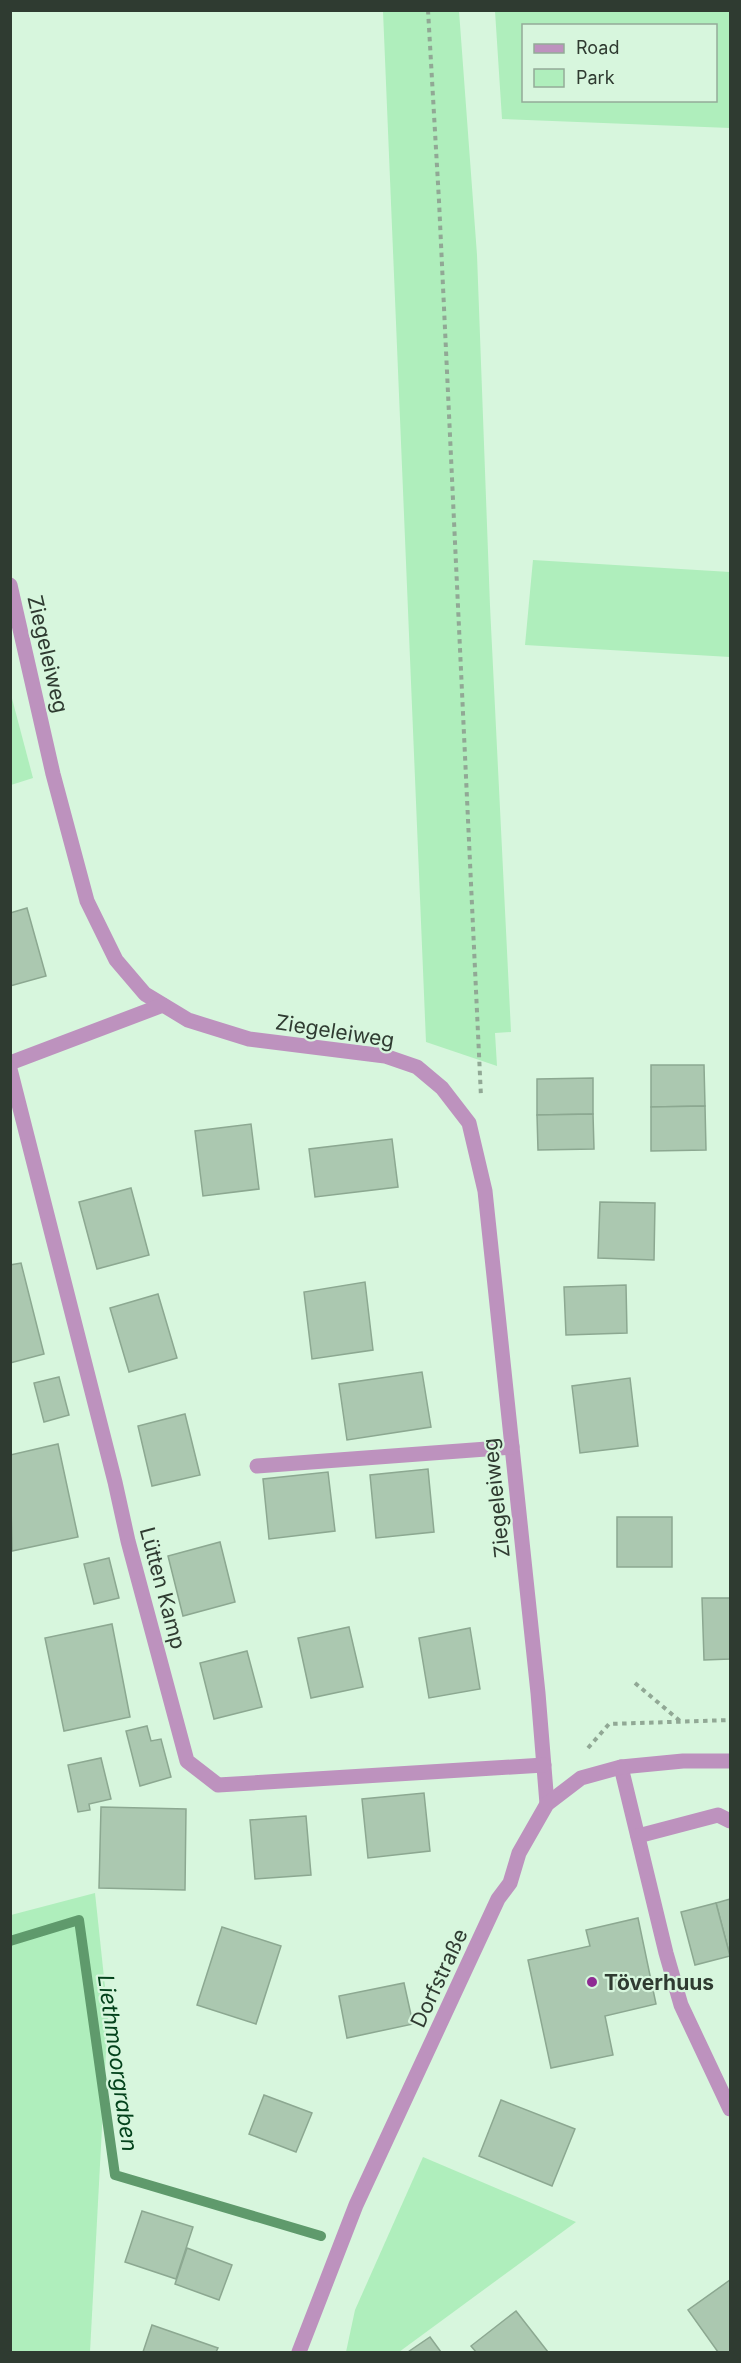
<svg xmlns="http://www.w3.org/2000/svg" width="741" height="2363" font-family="Inter,sans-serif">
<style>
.green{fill:#afeebc;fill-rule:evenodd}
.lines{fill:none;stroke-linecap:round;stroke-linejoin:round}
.stream{stroke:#5f9a6c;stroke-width:10}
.building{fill:#abc8b0;stroke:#8ca891;stroke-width:1.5}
.path{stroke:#91a895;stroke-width:4;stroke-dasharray:4.5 4.5;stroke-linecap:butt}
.minor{stroke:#bd92be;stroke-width:15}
.poi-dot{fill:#8e2b93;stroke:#d7f6dd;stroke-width:2}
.labels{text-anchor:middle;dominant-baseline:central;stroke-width:4.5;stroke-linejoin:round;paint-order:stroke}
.street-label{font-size:21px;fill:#2f3b31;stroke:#d7f6dd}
.poi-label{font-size:21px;font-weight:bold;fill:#2f3b31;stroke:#d7f6dd;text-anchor:start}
.water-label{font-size:22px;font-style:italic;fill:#03421b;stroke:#d7f6dd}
</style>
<rect width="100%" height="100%" fill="#d7f6dd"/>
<!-- green -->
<g class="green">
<path d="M383,11H459L477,255L490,606L511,1032L495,1033L497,1066L426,1042Z"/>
<path d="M495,11H730V128L502,119ZM524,26H716V100H524Z"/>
<path d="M533,560L730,572V657L525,645Z"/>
<path d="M10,691L33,778L11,785H10Z"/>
<path d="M95,1893L108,2015L90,2352H11V1915Z"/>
<path d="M423,2157L576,2222L399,2352H346L355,2310Z"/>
</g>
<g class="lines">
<!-- stream -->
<path class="stream" d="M10,1941L79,1920L115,2175L321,2236"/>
</g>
<!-- building -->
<g class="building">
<path d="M27,908L46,976L10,986V913Z"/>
<path d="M651,1065H704L705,1106L651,1107Z"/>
<path d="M593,1078V1114L537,1115V1079Z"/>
<path d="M705,1106L706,1150L651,1151V1107Z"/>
<path d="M593,1114L594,1149L538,1150L537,1115Z"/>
<path d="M251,1124L259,1189L203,1196L195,1131Z"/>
<path d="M392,1139L398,1187L315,1197L309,1149Z"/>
<path d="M131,1188L149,1255L97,1269L79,1202Z"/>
<path d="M600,1202L655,1203L654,1260L598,1258Z"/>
<path d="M21,1263L44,1354L10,1363V1265Z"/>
<path d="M365,1282L373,1350L312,1359L304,1292Z"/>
<path d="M626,1285L627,1333L566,1335L564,1287Z"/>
<path d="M158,1294L177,1358L129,1372L110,1308Z"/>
<path d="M422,1372L431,1427L347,1440L339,1384Z"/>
<path d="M59,1377L69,1415L44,1422L34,1383Z"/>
<path d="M630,1378L638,1446L580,1453L572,1386Z"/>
<path d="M185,1414L200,1475L152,1486L138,1426Z"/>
<path d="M58,1444L78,1537L12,1551L10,1455Z"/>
<path d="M428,1469L434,1532L376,1538L370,1475Z"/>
<path d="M328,1472L335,1531L269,1539L263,1479Z"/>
<rect x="617" y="1517" width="55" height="50"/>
<path d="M220,1542L235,1602L183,1616L168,1556Z"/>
<path d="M109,1558L119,1598L94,1604L84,1564Z"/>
<path d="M702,1598H730V1659L704,1660Z"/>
<path d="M112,1624L130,1717L64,1731L45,1638Z"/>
<path d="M349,1627L363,1687L311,1698L298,1638Z"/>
<path d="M470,1628L480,1689L429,1698L419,1638Z"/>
<path d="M247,1651L262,1707L214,1719L200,1663Z"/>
<path d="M147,1726L151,1741L161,1739L171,1777L140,1786L126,1731Z"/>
<path d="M101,1758L111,1799L89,1804L90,1810L78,1812L68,1765Z"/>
<path d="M424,1793L430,1851L368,1858L362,1799Z"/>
<path d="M101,1807L186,1809L185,1890L99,1888Z"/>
<path d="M306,1816L311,1875L255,1879L250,1820Z"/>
<path d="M730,1899V1956L716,1903Z"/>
<path d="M716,1903L730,1956L695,1965L681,1912Z"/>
<path d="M638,1918L656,2004L605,2016L613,2055L551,2068L528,1960L590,1946L586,1930Z"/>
<path d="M222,1927L281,1946L256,2024L197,2005Z"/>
<path d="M404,1983L413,2024L347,2038L339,1996Z"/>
<path d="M264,2095L312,2113L296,2152L249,2134Z"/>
<path d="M501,2100L575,2129L552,2186L479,2156Z"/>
<path d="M142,2211L193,2227L176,2279L125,2262Z"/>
<path d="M187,2248L232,2265L219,2300L175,2284Z"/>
<path d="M730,2280V2352H718L688,2310Z"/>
<path d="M516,2311L548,2352H476L471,2346Z"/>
<path d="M152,2325L218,2348L216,2352H143Z"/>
<path d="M430,2337L441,2352H408Z"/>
</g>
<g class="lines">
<!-- path -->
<g class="path">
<path d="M428,10L439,201L481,1097"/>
<path d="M635,1683L680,1721"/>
<path d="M588,1748L609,1724L730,1720"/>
</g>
<!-- minor -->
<g class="minor">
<path d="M10,585L53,774L87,901L116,960L145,994L188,1020L249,1039L385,1056L417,1067L442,1088L469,1123L485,1191L538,1693L547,1804"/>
<path d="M10,1063L163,1005"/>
<path d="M10,1069L115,1482L128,1541L187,1761L218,1785L544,1765"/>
<path d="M257,1466L512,1447"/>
<path d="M621,1767L666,1953L681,2005L730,2109"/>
<path d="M638,1836L718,1815L730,1821"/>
<path d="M299,2352L356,2205L498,1899L510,1883L519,1853L547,1804L581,1778L621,1767L683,1761H730"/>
</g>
</g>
<!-- markers -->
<circle class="poi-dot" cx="592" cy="1982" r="6"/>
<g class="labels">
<!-- street labels -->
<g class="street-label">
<text transform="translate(48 654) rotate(77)">Ziegeleiweg</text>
<text transform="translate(335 1031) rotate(9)">Ziegeleiweg</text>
<text transform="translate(496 1498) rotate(-96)">Ziegeleiweg</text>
<text transform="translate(163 1588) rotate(75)">Lütten Kamp</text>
<text transform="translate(439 1978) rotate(-65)">Dorfstraße</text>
</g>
<!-- poi labels -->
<g class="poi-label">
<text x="604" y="1982">Töverhuus</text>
</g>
<!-- water labels -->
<g class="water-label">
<text transform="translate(118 2063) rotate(82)">Liethmoorgraben</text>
</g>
</g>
<!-- border -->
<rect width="741" height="2363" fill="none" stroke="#2f3b31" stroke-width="24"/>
<!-- legend -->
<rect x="522" y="24" width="195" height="78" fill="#d7f6dd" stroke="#94ab98" stroke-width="1.5"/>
<rect x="534" y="44" width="30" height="9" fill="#bd92be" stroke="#94ab98" stroke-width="1.5"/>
<text x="576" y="54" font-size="18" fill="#2f3b31">Road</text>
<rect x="534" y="69" width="30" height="18" fill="#afeebc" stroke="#94ab98" stroke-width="1.5"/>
<text x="576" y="84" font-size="18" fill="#2f3b31">Park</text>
</svg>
